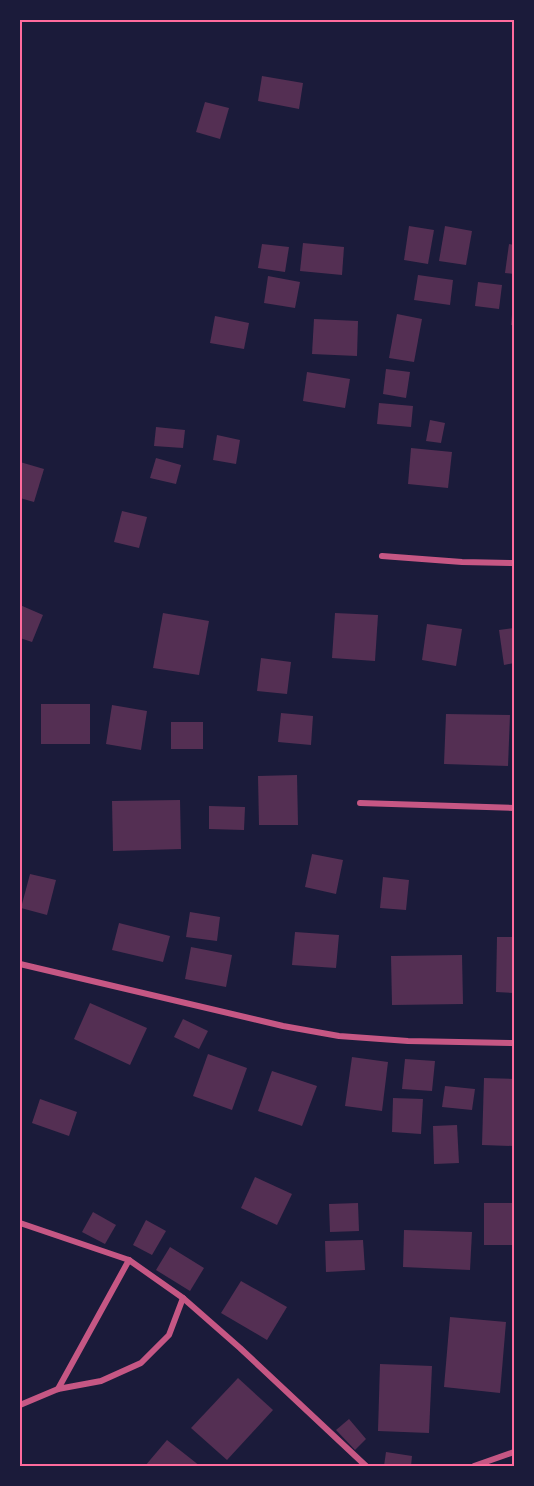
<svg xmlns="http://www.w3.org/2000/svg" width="534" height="1486" font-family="'Nunito Sans',sans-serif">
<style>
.building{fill:#542f53}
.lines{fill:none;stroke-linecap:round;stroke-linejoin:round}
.minor{stroke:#c65784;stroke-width:6}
.neatline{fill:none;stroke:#ff6b9d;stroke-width:2}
</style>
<rect width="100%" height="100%" fill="#1b1b3a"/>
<!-- building -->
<g class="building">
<path d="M262,76L303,83L299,109L258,101Z"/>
<path d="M205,102L229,108L220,139L196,132Z"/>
<path d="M409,226L434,230L428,264L404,260Z"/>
<path d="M445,226L472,231L466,265L439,261Z"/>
<path d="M303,243L344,247L342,275L300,271Z"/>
<path d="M262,244L289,247L285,272L258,268Z"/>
<path d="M509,244L514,245V274L505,273Z"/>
<path d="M418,275L453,280L450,305L414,300Z"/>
<path d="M268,276L300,282L295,308L264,303Z"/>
<path d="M478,282L502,285L499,309L475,306Z"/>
<path d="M513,304H514V325H511Z"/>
<path d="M397,314L422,319L414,362L389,358Z"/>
<path d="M215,316L249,323L244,349L210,343Z"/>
<path d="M314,319L358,321L357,356L312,354Z"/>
<path d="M386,369L410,372L406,398L383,394Z"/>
<path d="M307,372L350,379L345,408L303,401Z"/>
<path d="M379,403L413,406L411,427L377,424Z"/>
<path d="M430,420L445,423L441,443L426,441Z"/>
<path d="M156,427L185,430L183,448L154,446Z"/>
<path d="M217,435L240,440L236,464L213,460Z"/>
<path d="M411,448L452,452L448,488L408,484Z"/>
<path d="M156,458L181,465L176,484L150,478Z"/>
<path d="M20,462L44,469L34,502L20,498Z"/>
<path d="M122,511L147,517L139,548L114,542Z"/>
<path d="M20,605L43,615L32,642L20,638Z"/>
<path d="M163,613L209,621L199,675L153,668Z"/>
<path d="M335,613L378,615L375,661L332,658Z"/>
<path d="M427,624L462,629L456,666L422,660Z"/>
<path d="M514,628V663L504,665L499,630Z"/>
<path d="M261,658L291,662L287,694L257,691Z"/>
<rect x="41" y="704" width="49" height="40"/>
<path d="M112,705L147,711L141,750L106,744Z"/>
<path d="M281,713L313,716L311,745L278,742Z"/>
<path d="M446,714L510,715L508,766L444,764Z"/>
<rect x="171" y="722" width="32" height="27"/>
<path d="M297,775L298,825H259L258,776Z"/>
<path d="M180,800L181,849L113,851L112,801Z"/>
<path d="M209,806L245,807L244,830L209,829Z"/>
<path d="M312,854L343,860L336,894L305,887Z"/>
<path d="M30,874L56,880L47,915L21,908Z"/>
<path d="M383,877L409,880L406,910L380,908Z"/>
<path d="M190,912L220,917L217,941L186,937Z"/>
<path d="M119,923L170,936L163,962L112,950Z"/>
<path d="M295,932L339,935L336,968L292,965Z"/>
<path d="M497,937H514V993L496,992Z"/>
<path d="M191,947L232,955L226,987L185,979Z"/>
<path d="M462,955L463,1004L392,1005L391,956Z"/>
<path d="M90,1003L147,1028L130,1065L74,1039Z"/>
<path d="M183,1019L208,1031L199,1049L174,1037Z"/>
<path d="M208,1054L247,1068L232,1110L193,1096Z"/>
<path d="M352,1057L388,1062L382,1111L345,1106Z"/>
<path d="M405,1059L435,1061L432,1091L402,1089Z"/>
<path d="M272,1071L317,1086L302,1126L258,1111Z"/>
<path d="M484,1078L514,1079V1146L482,1145Z"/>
<path d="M445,1086L475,1089L472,1110L442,1107Z"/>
<path d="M393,1098L423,1099L421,1134L392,1132Z"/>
<path d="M40,1099L77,1112L69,1136L32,1123Z"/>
<path d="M457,1125L459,1163L434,1164L433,1126Z"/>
<path d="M255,1177L292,1194L277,1225L241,1208Z"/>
<path d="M358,1203L359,1231L330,1232L329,1204Z"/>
<rect x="484" y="1203" width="30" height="42"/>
<path d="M93,1212L116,1225L105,1244L82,1232Z"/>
<path d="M146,1220L166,1231L152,1255L133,1245Z"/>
<path d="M404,1230L472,1232L470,1270L403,1267Z"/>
<path d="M363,1240L365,1270L326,1272L325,1241Z"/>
<path d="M170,1247L204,1268L190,1291L156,1270Z"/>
<path d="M241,1281L287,1307L267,1340L221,1313Z"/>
<path d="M450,1317L506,1322L500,1393L444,1387Z"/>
<path d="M380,1364L432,1366L429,1433L378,1431Z"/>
<path d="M238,1378L273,1410L227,1460L191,1428Z"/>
<path d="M349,1419L366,1439L355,1450L336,1430Z"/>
<path d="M167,1440L200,1466H145Z"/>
<path d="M386,1452L412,1456L411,1466H384Z"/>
</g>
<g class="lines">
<!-- minor -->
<g class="minor">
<path d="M382,556L462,562L514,563"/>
<path d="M360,803L514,808"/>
<path d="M20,964L283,1026L339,1036L408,1041L514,1043"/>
<path d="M20,1223L129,1260L183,1298L240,1348L366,1466"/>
<path d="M58,1389L129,1260"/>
<path d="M20,1405L58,1389L101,1381L141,1363L169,1335L183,1298"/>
<path d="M474,1466L514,1452"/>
</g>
</g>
<!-- border -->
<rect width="534" height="1486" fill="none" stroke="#1b1b3a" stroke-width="42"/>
<rect x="21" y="21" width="492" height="1444" class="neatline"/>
</svg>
